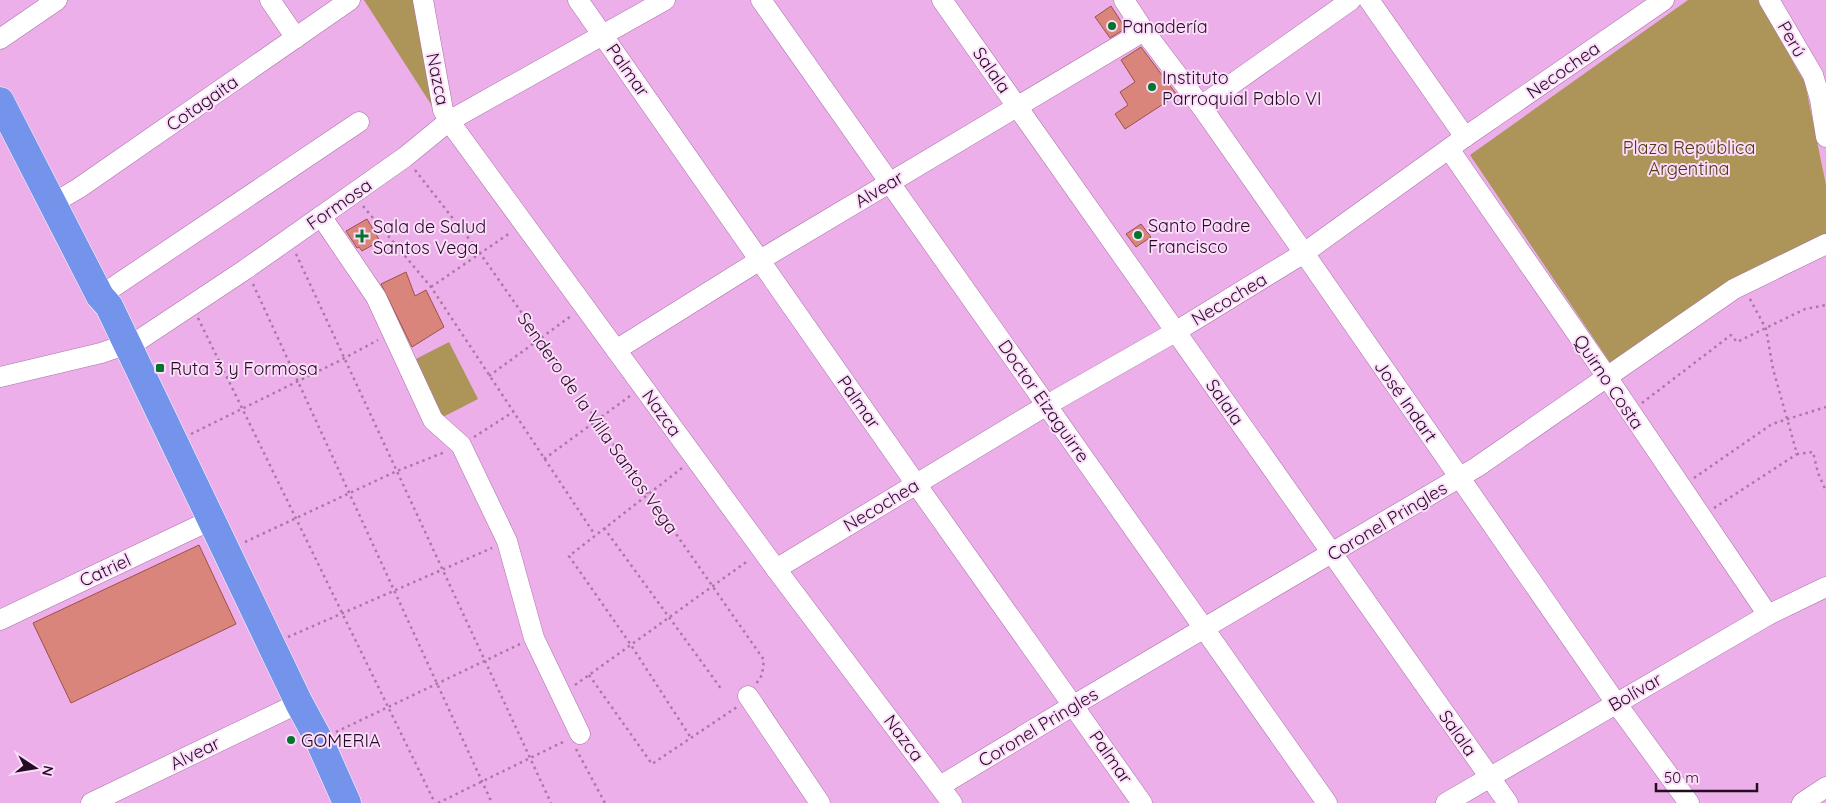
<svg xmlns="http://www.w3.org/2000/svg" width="1826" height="803" font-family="Quicksand,sans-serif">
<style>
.green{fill:#ad9459}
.building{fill:#d9857b;stroke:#9e5047}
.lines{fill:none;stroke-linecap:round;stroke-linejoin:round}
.minor-casing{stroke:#aa71a9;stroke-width:21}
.highway-casing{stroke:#fff;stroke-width:29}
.path{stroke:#a878a6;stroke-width:2.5;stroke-dasharray:2.5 4;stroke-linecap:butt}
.minor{stroke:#fff;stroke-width:20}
.highway{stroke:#7494ec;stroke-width:28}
.poi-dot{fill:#00762a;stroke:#fcdcfa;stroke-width:2}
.labels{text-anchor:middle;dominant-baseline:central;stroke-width:4;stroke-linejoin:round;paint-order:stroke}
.poi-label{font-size:18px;fill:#240d23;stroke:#fcdcfa;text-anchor:start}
.street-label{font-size:18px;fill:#240d23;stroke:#fcdcfa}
.park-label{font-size:18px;fill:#4c3c11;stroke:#fcdcfa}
</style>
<rect width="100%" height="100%" fill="#ecafea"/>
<!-- green -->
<g class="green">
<path d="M364,0H415L434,109Z"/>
<path d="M1688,0H1758L1805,83L1826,185V237L1613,367L1470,155Z"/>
<path d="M449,342L478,399L441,418L412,361Z"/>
</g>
<!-- building -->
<g class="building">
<path d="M1111,6L1122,23L1123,30L1110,38L1095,17Z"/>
<path d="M1141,47L1177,95L1125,129L1115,114L1128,105L1120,92L1135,82L1121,60Z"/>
<path d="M367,219L380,241L362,251L359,247L357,248L346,231Z"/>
<path d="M1141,224L1151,237L1136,247L1126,234Z"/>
<path d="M406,272L415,296L426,290L444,327L412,347L381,284Z"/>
<path d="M199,545L236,624L71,703L33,623Z"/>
</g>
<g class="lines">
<!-- minor casing -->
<g class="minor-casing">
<g id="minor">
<path d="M270,0L296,38"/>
<path d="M423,0L443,110L449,121L776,569L952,803"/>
<path d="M578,0L916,484L1142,803"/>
<path d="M761,0L1327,803"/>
<path d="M942,0L1508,803"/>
<path d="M1124,0L1144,31L1201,106L1304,253L1616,703L1689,803"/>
<path d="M1369,0L1465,137"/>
<path d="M1769,0L1813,75L1820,99L1826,137"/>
<path d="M0,39L57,0"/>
<path d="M1201,106L1351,0"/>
<path d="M1449,149L1607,377L1768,615"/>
<path d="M52,204L79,188L350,0"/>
<path d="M321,216L376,297L433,420L461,445L507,541L534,638L580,734"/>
<path d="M100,296L359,122"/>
<path d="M616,350L760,260L1144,31"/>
<path d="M0,377L101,353L139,340L246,269L405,157L449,121L665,0"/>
<path d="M776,569L1047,405L1175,332L1304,253L1465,137L1664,0"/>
<path d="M0,620L211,520"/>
<path d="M748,696L820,803"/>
<path d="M940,786L1074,705L1477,467L1734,289L1826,244"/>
<path d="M91,803L299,703"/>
<path d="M1446,803L1768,615L1826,587"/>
<path d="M1802,803L1826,787"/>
</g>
</g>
<!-- highway casing -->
<g class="highway-casing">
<path id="highway" d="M0,101L100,296L109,306L299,703L319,740L347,803"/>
</g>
<!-- path -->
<g class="path">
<path d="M415,170L480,253L764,660L762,675L756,684"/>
<path d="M363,206L431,287L595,535"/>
<path d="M296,254L551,803"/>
<path d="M253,284L492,803"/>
<path d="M431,287L510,233"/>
<path d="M1750,299L1766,329L1773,369L1797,454L1813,452L1818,473L1826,491"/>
<path d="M198,318L435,803"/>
<path d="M489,376L571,316"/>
<path d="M1642,403L1731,335L1737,342L1805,309L1826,305"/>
<path d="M191,434L339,361L378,340"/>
<path d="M474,437L513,412"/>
<path d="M544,459L630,396"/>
<path d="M682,468L569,556L631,645L691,738"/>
<path d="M1694,478L1772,424L1826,407"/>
<path d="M1714,508L1797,454"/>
<path d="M604,528L722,690"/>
<path d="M245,542L397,471L445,452"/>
<path d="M288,637L492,548"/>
<path d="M589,675L652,764L737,707"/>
<path d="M575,685L749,560"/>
<path d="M336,732L520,644"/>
<path d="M576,749L605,803"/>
<path d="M438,803L565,741"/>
</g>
<!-- minor -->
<use href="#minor" class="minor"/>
<!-- highway -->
<use href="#highway" class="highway"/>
</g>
<!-- markers -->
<g class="poi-dot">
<circle cx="1112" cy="26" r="5"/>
<circle cx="1152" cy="87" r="5"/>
<circle cx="1138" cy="235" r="5"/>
<path d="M359.5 228.5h5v5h5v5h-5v5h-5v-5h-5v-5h5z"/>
<rect x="155" y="363" width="10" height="10" rx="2.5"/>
<circle cx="291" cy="740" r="5"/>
</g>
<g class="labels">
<!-- poi labels -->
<g class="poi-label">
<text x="1122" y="26">Panadería</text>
<text x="1162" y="77">Instituto<tspan x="1162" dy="21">Parroquial Pablo VI</tspan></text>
<text x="1148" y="225">Santo Padre<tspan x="1148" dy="21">Francisco</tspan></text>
<text x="373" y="226">Sala de Salud<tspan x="373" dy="21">Santos Vega</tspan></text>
<text x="170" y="368">Ruta 3 y Formosa</text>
<text x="301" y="740">GOMERIA</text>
</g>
<!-- street labels -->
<g class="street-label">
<text transform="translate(1792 39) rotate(60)">Perú</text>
<text transform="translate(628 70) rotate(55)">Palmar</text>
<text transform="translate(992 70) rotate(55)">Salala</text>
<text transform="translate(1563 70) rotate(-35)">Necochea</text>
<text transform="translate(438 79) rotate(78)">Nazca</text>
<text transform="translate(202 103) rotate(-35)">Cotagaita</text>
<text transform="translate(879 189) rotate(-31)">Alvear</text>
<text transform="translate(339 204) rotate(-35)">Formosa</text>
<text transform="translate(1229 299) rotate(-31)">Necochea</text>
<text transform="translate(1609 382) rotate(56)">Quirno Costa</text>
<text transform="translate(1044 401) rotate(55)">Doctor Eizaguirre</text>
<text transform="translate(1406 401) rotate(55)">José Indart</text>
<text transform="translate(859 402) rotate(55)">Palmar</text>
<text transform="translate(1225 402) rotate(55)">Salala</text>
<text transform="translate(662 413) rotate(54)">Nazca</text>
<text transform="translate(598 423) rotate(55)">Sendero de la Villa Santos Vega</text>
<text transform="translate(881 505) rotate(-31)">Necochea</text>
<text transform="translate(1387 521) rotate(-31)">Coronel Pringles</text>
<text transform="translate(105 570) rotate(-25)">Catriel</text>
<text transform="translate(1635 692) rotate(-30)">Bolívar</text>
<text transform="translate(1038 727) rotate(-31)">Coronel Pringles</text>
<text transform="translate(1458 733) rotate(55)">Salala</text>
<text transform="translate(904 738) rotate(53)">Nazca</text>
<text transform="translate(195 753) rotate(-26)">Alvear</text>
<text transform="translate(1111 757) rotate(55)">Palmar</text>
</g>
<!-- park labels -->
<g class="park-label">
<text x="1689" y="147">Plaza República<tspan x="1689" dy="21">Argentina</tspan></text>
</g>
</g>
<!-- north arrow -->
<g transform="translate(35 768) rotate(102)" stroke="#fcdcfa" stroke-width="4" paint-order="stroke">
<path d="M0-4L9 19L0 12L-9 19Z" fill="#240d23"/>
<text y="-8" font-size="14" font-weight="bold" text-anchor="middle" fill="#240d23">N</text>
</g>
<!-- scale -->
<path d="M1656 783v8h101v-8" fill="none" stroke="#240d23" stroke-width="2.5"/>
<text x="1664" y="783" font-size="15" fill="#240d23" stroke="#fcdcfa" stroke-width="4" paint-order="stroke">50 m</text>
</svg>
